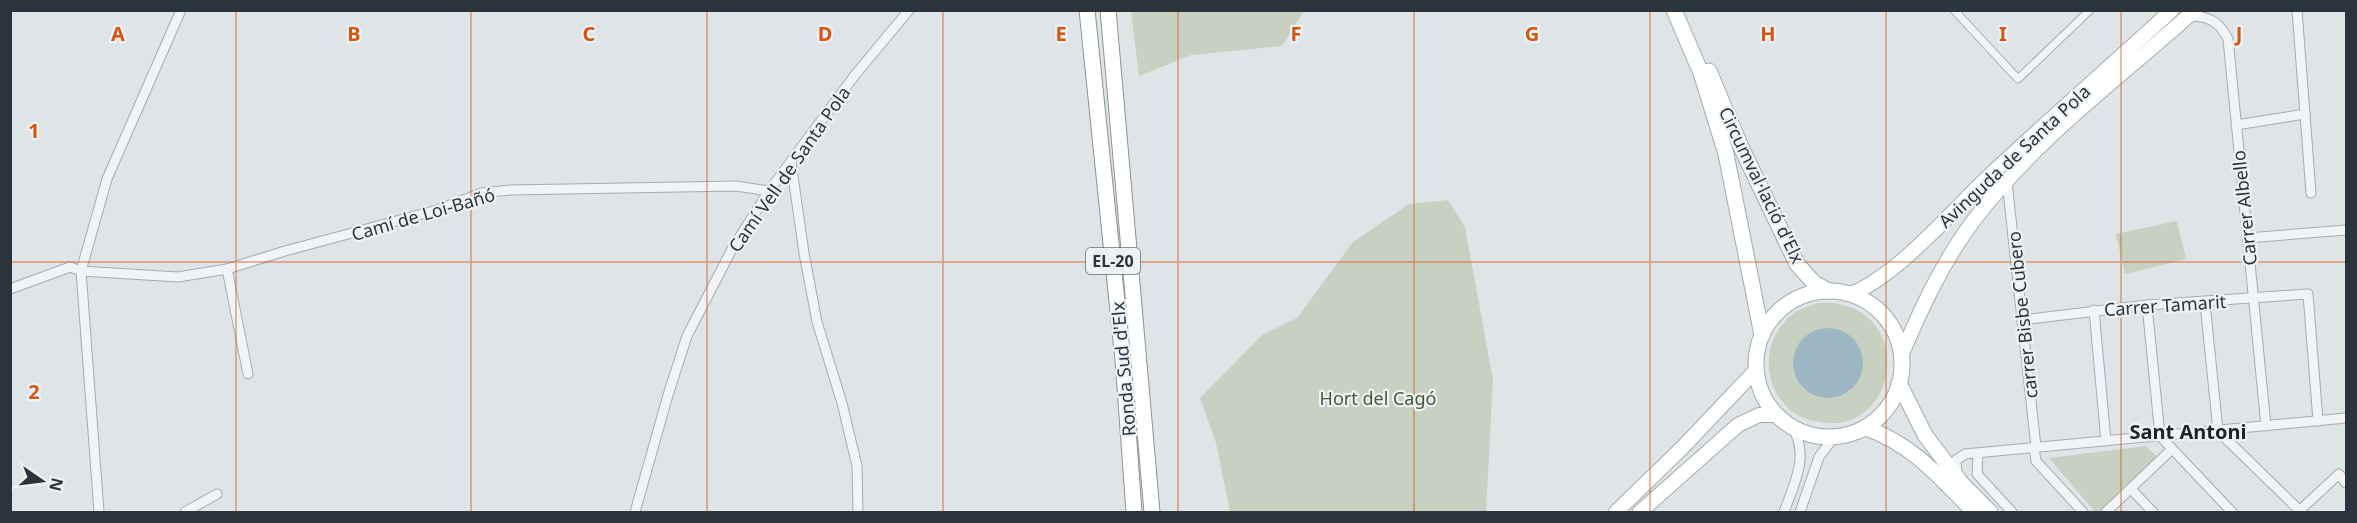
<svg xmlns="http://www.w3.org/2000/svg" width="2357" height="523" font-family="'Noto Sans',sans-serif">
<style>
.green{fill:#c7d0c1;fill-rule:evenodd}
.water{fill:#9db6c4}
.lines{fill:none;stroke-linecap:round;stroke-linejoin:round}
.pedestrian-casing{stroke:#a5acb1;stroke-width:9}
.minor-casing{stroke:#a5acb1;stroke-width:11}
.secondary-casing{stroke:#a5acb1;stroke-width:16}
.primary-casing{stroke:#a0aab2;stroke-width:17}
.trunk-casing{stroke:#88939c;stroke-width:17}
.pedestrian{stroke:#f1f4f6;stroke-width:7}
.minor{stroke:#f1f4f6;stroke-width:9}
.secondary{stroke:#fff;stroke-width:14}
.primary{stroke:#fff;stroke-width:15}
.trunk{stroke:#fff;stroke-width:15}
.grid{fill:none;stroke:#d55511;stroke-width:1.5;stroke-opacity:0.55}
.labels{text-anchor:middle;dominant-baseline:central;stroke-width:4.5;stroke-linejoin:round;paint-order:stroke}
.shield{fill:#eef2f5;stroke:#646d74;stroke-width:1.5}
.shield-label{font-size:16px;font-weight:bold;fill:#29343d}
.street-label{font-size:18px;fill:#29343d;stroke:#eef2f5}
.park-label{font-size:18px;fill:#435738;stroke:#eef2f5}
.neighbourhood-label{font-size:20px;font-weight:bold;fill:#1c252e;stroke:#eef2f5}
.grid-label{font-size:20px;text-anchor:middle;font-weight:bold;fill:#d55511;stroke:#eef2f5;stroke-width:4.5;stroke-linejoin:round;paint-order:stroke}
</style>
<rect width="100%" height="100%" fill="#dfe4e7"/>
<!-- green -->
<g class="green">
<path d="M1131,11V10L1304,11L1282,46L1191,55L1139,76Z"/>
<path d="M1448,200L1465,227L1493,380L1486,512H1230L1216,443L1200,398L1262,335L1297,318L1353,242L1409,204Z"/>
<path d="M2177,221L2186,259L2125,274L2116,234Z"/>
<path d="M1817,303C1824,303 1832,302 1839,304C1916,319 1895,436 1819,422C1808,420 1795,416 1787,407C1760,380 1763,334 1796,312C1802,308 1810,306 1817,303ZM1863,362L1859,379L1849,392L1816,396L1802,387L1794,372Z"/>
<path d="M2146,446L2157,457L2100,512H2095L2049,458Z"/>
</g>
<!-- water -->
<circle class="water" cx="1828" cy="363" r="35"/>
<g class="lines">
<!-- pedestrian casing -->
<g class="pedestrian-casing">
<path id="pedestrian" d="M1954,10L2018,79L2090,10"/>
</g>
<!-- minor casing -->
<g class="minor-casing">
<g id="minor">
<path d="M2297,10L2311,193"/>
<path d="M2189,16C2208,16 2219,21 2228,39L2266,426"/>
<path d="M2236,125L2305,114"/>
<path d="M791,162L804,253L817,322L842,403L857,466L858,512"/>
<path d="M2007,182L2036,447"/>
<path d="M2247,238L2346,230"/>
<path d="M227,269L248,374"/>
<path d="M10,289L70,267L81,271L178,277L227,269L285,251L437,210L482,193L510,190L736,186L769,191"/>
<path d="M2205,303L2218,431L2300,511"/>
<path d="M2147,305L2160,436L2232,512"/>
<path d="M2094,310L2106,441"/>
<path d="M2022,320L2147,305L2308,294L2318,421"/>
<path d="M2034,448L2036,461L2083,512"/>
<path d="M1978,454L1977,474L2012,512"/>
<path d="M1957,473L1956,460L1965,454L2346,418"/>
<path d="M2131,489L2153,512"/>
<path d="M99,512L81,271L107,179L181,10"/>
<path d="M185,512L217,494"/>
<path d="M635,512L668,395L687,336L732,249L769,191L855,75L909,10"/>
<path d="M1784,512C1794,484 1810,455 1792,427"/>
<path d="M1800,512L1819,457L1834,437"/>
<path d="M2106,512L2172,449"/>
<path d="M2298,512L2339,474L2346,483"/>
</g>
</g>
<!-- secondary casing -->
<g class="secondary-casing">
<g id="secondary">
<path d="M1851,294C1898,275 1951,212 1989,176C2049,120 2111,66 2172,10"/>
<path d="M1901,356C1921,309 1943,261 1974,220C2035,139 2120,78 2195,10"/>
<path d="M1616,512L1682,448L1756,370"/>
<path d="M1640,512L1738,425L1759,415H1776"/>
</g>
</g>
<!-- primary casing -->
<g class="primary-casing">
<g id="primary">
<path d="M1674,10L1701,73L1726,154L1762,335"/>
<path d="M1709,71L1741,147L1797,264L1814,283L1829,291"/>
<circle cx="1829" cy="364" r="73"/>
<path d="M1899,383L1925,435L1962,484L1990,512"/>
<path d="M1866,428C1912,444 1941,478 1974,512"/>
</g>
</g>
<!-- trunk casing -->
<g class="trunk-casing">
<g id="trunk">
<path d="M1087,10L1123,360L1134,512"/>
<path d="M1108,10L1152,512"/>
</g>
</g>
<!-- pedestrian -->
<use href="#pedestrian" class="pedestrian"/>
<!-- minor -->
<use href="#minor" class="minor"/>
<!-- secondary -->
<use href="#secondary" class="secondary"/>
<!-- primary -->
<use href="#primary" class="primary"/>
<!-- trunk -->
<use href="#trunk" class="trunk"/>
</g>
<!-- grid -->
<path class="grid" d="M236,10V512M471,10V512M707,10V512M943,10V512M1178,10V512M1414,10V512M1650,10V512M1886,10V512M2121,10V512M10,262H2346"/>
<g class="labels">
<!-- shield labels -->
<rect class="shield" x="1086" y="248" width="54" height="26" rx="4.5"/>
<g class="shield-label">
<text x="1113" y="261">EL-20</text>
</g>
<!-- street labels -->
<g class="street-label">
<text transform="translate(2014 156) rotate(-43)">Avinguda de Santa Pola</text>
<text transform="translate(789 169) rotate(-55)">Camí Vell de Santa Pola</text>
<text transform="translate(1762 185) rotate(64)">Circumval·lació d'Elx</text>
<text transform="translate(2244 208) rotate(-96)">Carrer Albello</text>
<text transform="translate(423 214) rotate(-16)">Camí de Loi-Bañó</text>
<text transform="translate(2165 305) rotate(-4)">Carrer Tamarit</text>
<text transform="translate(2022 315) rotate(-96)">carrer Bisbe Cubero</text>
<text transform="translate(1123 369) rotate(-95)">Ronda Sud d'Elx</text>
</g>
<!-- park labels -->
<g class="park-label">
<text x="1378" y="398">Hort del Cagó</text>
</g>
<!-- neighbourhood labels -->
<g class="neighbourhood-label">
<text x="2188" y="431">Sant Antoni</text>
</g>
</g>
<g class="grid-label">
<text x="118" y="41">A</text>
<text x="354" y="41">B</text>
<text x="589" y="41">C</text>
<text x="825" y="41">D</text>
<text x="1061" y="41">E</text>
<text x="1296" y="41">F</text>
<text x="1532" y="41">G</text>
<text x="1768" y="41">H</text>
<text x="2003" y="41">I</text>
<text x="2239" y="41">J</text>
<text x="34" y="138">1</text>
<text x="34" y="399">2</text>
</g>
<!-- border -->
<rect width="2357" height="523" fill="none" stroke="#29343d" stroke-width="24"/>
<!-- north arrow -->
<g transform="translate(42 481) rotate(104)" stroke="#eef2f5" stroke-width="4.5" paint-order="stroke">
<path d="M0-4.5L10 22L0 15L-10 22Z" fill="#29343d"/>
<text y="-9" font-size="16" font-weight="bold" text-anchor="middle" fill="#29343d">N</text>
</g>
</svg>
